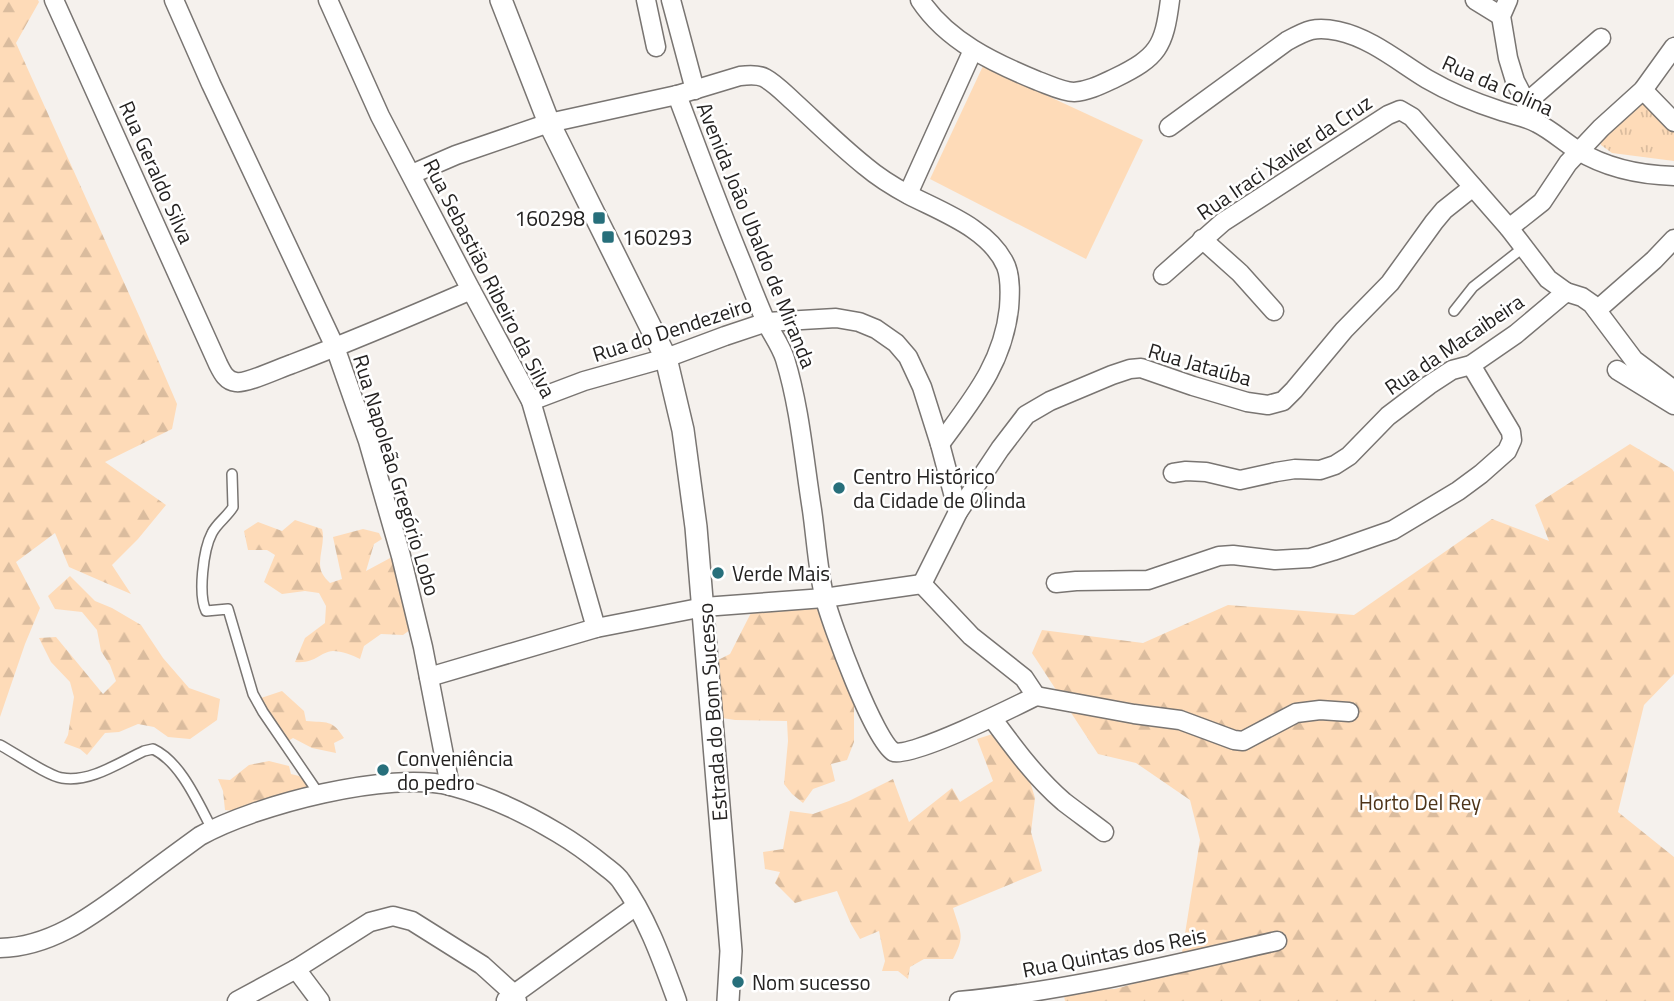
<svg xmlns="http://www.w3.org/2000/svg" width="1674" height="1001" font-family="'Titillium Web',sans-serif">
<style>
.grass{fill:#fedbb8}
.forest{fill:url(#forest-firs)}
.park{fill:url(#park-tufts)}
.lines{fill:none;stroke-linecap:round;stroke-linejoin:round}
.service-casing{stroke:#797572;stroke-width:12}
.minor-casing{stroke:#797572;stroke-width:21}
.tertiary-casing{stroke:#797572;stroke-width:24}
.service{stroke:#fff;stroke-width:9}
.minor{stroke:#fff;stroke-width:18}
.tertiary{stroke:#fff;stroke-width:21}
.poi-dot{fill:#276f7b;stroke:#fff;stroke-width:2.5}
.labels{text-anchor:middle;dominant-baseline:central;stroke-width:5;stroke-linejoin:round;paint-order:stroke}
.street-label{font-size:21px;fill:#242221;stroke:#fff}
.poi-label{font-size:21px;fill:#242221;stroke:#fff;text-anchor:start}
.park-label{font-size:21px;fill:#4d3419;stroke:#fff}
</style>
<defs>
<pattern id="forest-firs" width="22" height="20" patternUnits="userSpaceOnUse" patternTransform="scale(1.75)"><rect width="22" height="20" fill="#fedbb8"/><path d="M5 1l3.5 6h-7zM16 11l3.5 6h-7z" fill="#dabc9e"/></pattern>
<pattern id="park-tufts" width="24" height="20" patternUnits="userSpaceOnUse" patternTransform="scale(1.75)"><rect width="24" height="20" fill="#fedbb8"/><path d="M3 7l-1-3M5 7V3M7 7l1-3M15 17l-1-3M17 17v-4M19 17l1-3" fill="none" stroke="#dabc9e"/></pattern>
</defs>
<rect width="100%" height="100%" fill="#f5f1ed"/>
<!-- grass -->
<path class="grass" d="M983,66L1143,140L1086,259L930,179Z"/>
<!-- forest -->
<g class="forest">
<path d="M0,0H38L39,2L16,43L140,318L177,404L172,429L105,462L166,505L138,539L112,565L131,594L69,567L55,533L16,562L40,608L25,644L0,717Z"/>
<path d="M1630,444L1672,469L1674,472V674L1644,705L1618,812L1674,857V1001H1065L1063,991L1115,989L1179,971L1200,840L1190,800L1136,763L1098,754L1032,653L1042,630L1143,643L1228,605L1354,615L1492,519L1549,541L1535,505Z"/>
<path d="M295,520L322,529C326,543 316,560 322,573C324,577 327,580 330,583L342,579L333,537L363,529L379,533L382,539L374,544L366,571L392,557L407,581L414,627L403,635L381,634L364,646L360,659C352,655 342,651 333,651C319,652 316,664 295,662L305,638L325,623L326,606L319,593L305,591L282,594L264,582L275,555L267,550H248L244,531L258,522L282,531Z"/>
<path d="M70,576L95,601L112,608L141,625L163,658L189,688L220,699L217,720L190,739L168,737L154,727L138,724L119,732L105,733L87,755L80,749L64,743L68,735L74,697L70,682L51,662L39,638L56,637L103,694L116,681L110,665L101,651L97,630L82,612L55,609L48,596Z"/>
<path d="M786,608L819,609L854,700V742L847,760L831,764L835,781L813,789L803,803L792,794L784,784L788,741L787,721L735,720L722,718L716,661L730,654L752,611Z"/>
<path d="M282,691L304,711L306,721C327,723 332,719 344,738L334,743L336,753L312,748L293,738L288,741L266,710L261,698Z"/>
<path d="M1008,729L1023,758L1035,798L1031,832L1042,871L953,908C960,932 966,935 953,959H924L910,967L908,979L898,971H882L885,961L879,931L860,939L851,924L837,891L795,903L775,883L780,872L765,869L763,852L783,849L790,811L813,814L849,801L893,779L909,822L952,788L960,802L993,781L977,739Z"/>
<path d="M269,761L289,766L291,774L299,776L315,793L244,812L225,810L223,791L218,779L230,780L249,765Z"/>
</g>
<!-- park -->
<path class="park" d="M1642,97L1674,124V161L1612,153L1601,145L1600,139Z"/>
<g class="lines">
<!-- service casing -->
<g class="service-casing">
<g id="service">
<path d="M1454,311L1473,287L1524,247"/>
<path d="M232,474L233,507C227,517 217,523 212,533C203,550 198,595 206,611L228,609L253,694L263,712L319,794"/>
<path d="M0,745C15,753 48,776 62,778C90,783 120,762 144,751L153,749C181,762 198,803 212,829"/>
</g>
</g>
<!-- minor casing -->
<g class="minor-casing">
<g id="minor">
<path d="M54,0L218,364C222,372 226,381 236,382C246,384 280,368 292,364C352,341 411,316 471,290"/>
<path d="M174,0L211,84L335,347L368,441L401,556L423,647L450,786"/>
<path d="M328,0L380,116L471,290L531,401L596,628"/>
<path d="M646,0L656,47"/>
<path d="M671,0L695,90"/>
<path d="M920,0C947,41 994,63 1038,81C1049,85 1063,92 1074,92C1089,91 1102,84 1115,78C1158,57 1164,47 1170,0"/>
<path d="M1475,0L1501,16"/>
<path d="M1508,0L1501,16L1508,58L1515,81L1536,122"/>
<path d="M1643,90L1674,122"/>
<path d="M677,95C699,153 720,211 744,268C751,286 758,304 766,322C772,334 781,346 785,359C800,408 804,460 812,510C816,538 818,573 825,599C831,623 875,743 894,752C909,759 1016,706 1036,696"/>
<path d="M1526,103L1601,38"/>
<path d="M1169,127L1287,41C1307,30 1315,26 1338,31C1371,38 1399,62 1427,79C1451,93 1476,103 1501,111C1513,115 1526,117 1537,123C1551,130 1563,141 1577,150C1606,168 1640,175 1674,176"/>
<path d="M412,174L456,155L549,123L677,95L740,76C748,75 758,74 765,78C776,84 785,94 794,102C818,124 840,146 865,166C878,177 894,187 909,195C942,212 990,229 1006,266C1011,279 1010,295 1009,308C1003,364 972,400 940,444"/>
<path d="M908,194L973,50"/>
<path d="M1509,228L1542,202L1568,163L1601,128L1643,90L1674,47"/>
<path d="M1202,239L1240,273L1274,311"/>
<path d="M1163,275L1223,222L1388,115L1400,110L1412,117L1509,228L1548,279L1566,292L1582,297L1592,304L1634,360L1674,390"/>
<path d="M1597,310L1654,260L1674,239"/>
<path d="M1617,370L1674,405"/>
<path d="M531,401L584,381L666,358L725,336L767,322L836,318L859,322L876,329L896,343L908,357L922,387L940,444L958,512"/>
<path d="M1173,473L1186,471L1206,472L1240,480L1276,472L1295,469L1320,470L1335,465L1349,456L1388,416L1429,385L1452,370L1471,365L1516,334L1566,292"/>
<path d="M1056,583L1076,581L1148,580L1219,556L1233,555L1275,560L1310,558L1333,551L1393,530L1458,491L1481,474L1507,451L1512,440L1511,432L1471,365"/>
<path d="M922,584L958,512L1000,449L1026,415L1050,401L1112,375L1130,369L1141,368L1193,386L1247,402L1268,405L1283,401L1294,390L1344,330L1390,283L1434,222L1444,210L1473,187"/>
<path d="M922,584L971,636L1024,678L1036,696"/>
<path d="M429,677L596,628L704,607L824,598L922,584"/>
<path d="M1036,696L1134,714L1180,720L1234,740L1243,741L1296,713L1320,710L1349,712"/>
<path d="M992,718C1014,748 1036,778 1064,802C1077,812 1091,822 1104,832"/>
<path d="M0,948C53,947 94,914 135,884C156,868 178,852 200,836C255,805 390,770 451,786C489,796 525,813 558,833C575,843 590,854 606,867C611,871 617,875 621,881C647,917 662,960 677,1001"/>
<path d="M296,969L320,1001"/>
<path d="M506,1000L636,906"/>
<path d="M237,1001L296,969L370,922L393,916L412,921L482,965L514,994L517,1001"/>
<path d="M959,1001C1067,991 1171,965 1277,941"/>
</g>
</g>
<!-- tertiary casing -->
<g class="tertiary-casing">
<path id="tertiary" d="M501,0L549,123L666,358L683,430L696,527L731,951L728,1001"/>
</g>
<!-- service -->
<use href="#service" class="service"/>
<!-- minor -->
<use href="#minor" class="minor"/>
<!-- tertiary -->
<use href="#tertiary" class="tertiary"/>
</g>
<!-- markers -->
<g class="poi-dot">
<rect x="592" y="211" width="14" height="14" rx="3.5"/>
<rect x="601" y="230" width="14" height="14" rx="3.5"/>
<circle cx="839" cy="488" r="7"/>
<circle cx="718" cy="573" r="7"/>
<circle cx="383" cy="770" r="7"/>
<circle cx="738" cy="982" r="7"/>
</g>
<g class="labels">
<!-- street labels -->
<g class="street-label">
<text transform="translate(1498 85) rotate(24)">Rua da Colina</text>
<text transform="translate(1284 157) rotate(-34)">Rua Iraci Xavier da Cruz</text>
<text transform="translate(157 172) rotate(66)">Rua Geraldo Silva</text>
<text transform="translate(757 235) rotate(68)">Avenida João Ubaldo de Miranda</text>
<text transform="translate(490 278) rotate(63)">Rua Sebastião Ribeiro da Silva</text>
<text transform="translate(672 329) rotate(-18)">Rua do Dendezeiro</text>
<text transform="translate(1454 344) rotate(-34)">Rua da Macaibeira</text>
<text transform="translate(1200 364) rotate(16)">Rua Jataúba</text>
<text transform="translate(397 475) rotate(73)">Rua Napoleão Gregório Lobo</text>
<text transform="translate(712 712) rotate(-94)">Estrada do Bom Sucesso</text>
<text transform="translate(1114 952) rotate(-11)">Rua Quintas dos Reis</text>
</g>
<!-- poi labels -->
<g class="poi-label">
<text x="585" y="218" text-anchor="end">160298</text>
<text x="622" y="237">160293</text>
<text x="853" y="476">Centro Histórico<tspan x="853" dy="24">da Cidade de Olinda</tspan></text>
<text x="732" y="573">Verde Mais</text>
<text x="397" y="758">Conveniência<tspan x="397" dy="24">do pedro</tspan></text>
<text x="752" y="982">Nom sucesso</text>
</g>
<!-- park labels -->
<g class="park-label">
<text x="1420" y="802">Horto Del Rey</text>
</g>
</g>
</svg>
